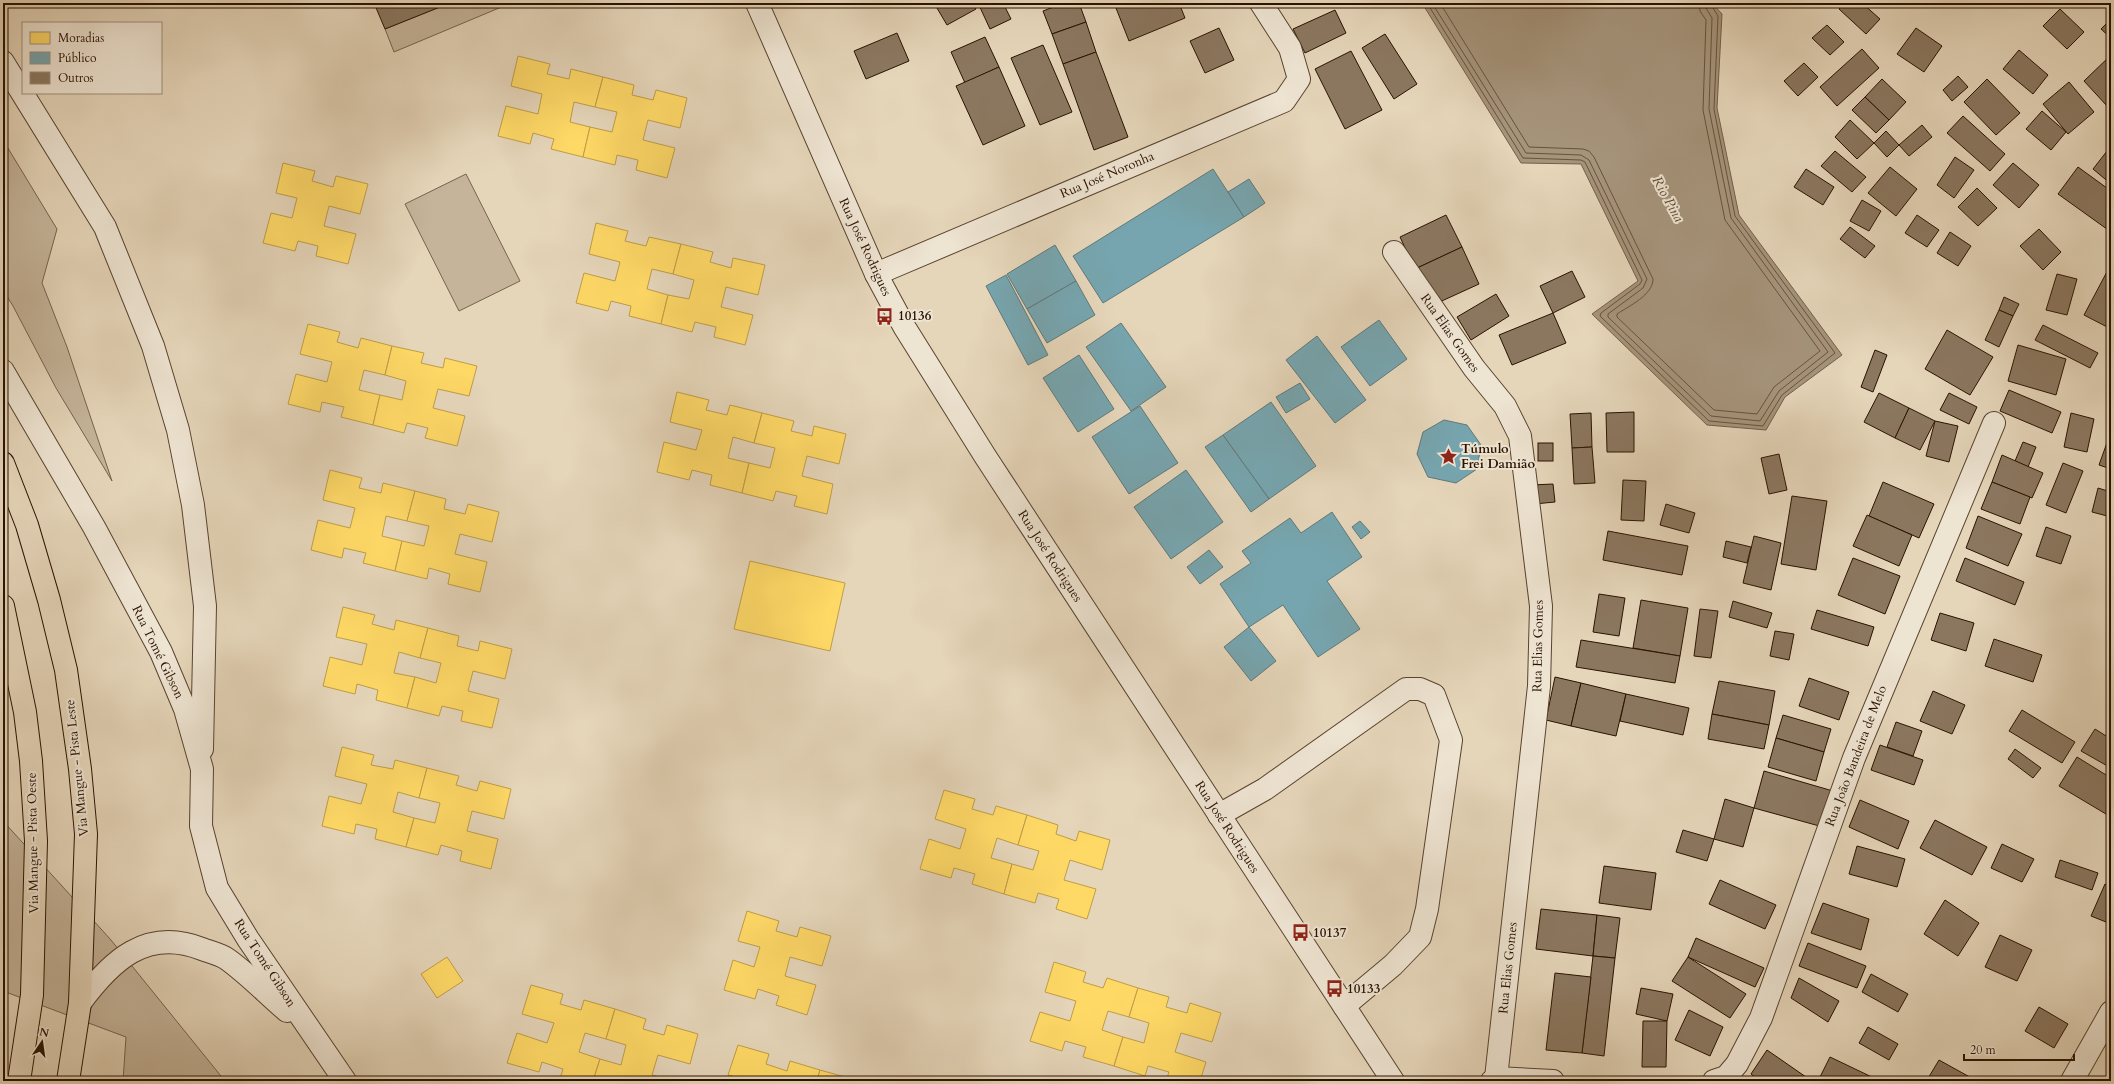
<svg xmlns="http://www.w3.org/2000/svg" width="2114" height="1084" font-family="Cardo,serif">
  <rect width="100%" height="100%" fill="#e5d5b9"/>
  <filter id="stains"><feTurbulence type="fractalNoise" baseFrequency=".005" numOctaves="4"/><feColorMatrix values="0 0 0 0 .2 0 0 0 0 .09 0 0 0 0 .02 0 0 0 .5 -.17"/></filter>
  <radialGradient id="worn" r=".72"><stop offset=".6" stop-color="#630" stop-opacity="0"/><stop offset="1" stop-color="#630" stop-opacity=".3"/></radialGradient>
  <g fill="#c5b49a" stroke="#77634d">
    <path d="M450 3H511L394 52 385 29Z"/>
    <path d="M3 140 57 229 42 283 67 347 112 481 56 388 13 306 3 290Z"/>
    <path d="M466 174 520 281 459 311 405 204Z"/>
    <path d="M3 821 111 940 225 1081H123L126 1037 3 991Z"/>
  </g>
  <path fill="#a5937a" stroke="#735f49" d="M1422 3H1712L1722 14 1717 108 1739 215 1842 355 1785 397 1766 430 1707 425 1592 314 1638 281 1581 164 1521 163Z"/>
  <g fill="#ffd966" stroke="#bf9d47">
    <path d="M518 56 550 64 547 74 569 79 571 69 603 77 595 107 574 102 570 122 590 127 583 157 551 149 554 139 533 133 530 144 498 136 506 106 538 114 542 94 511 86Z"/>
    <path d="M603 77 634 85 632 95 653 100 656 90 687 98 680 128 648 120 643 140 675 148 667 178 636 170 638 160 617 155 615 165 583 157 590 127 612 132 617 112 595 107Z"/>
    <path d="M283 163 315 171 312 181 333 187 336 176 368 184 360 214 329 206 324 226 356 234 348 264 316 256 318 246 298 241 295 251 263 243 271 213 292 218 297 198 276 193Z"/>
    <path d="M596 223 628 231 625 241 646 246 649 237 681 244 673 274 652 269 647 289 668 295 661 324 629 316 631 306 611 301 608 311 576 303 584 273 615 281 620 262 589 254Z"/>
    <path d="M681 244 713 252 710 262 731 268 733 258 765 265 758 295 726 287 721 307 753 315 745 345 714 337 716 327 695 322 692 332 661 324 668 295 689 299 694 280 673 274Z"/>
    <path d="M308 324 340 332 337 342 358 348 361 338 392 346 385 375 364 370 359 390 380 395 373 425 341 417 344 407 322 402 320 412 288 404 296 374 327 382 332 362 300 354Z"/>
    <path d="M392 346 424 353 421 363 443 368 445 358 477 366 469 396 438 389 433 408 465 416 457 446 425 438 428 428 407 423 404 433 373 425 380 395 402 400 406 381 385 375Z"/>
    <path d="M677 392 709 400 706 410 727 415 730 405 762 413 754 443 733 437 728 458 749 463 742 493 710 485 712 475 692 470 689 480 657 472 664 442 696 450 702 430 670 422Z"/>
    <path d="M762 413 794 421 791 431 812 436 814 426 846 434 839 464 807 456 802 476 833 484 827 514 794 506 797 496 776 491 773 501 742 493 749 463 770 468 775 448 754 443Z"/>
    <path d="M330 470 362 478 359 488 381 493 383 483 415 491 407 521 386 516 382 536 402 541 395 571 363 563 366 553 344 548 342 558 311 550 318 520 350 528 355 508 323 500Z"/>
    <path d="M415 491 446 499 444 509 465 514 468 504 499 512 492 542 460 534 455 554 487 562 480 592 448 584 450 574 429 568 427 579 395 571 402 541 424 546 429 526 407 521Z"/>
    <path d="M750 561 845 583 830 651 734 629Z"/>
    <path d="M343 607 375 615 372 624 394 630 396 620 428 628 420 658 399 652 394 673 415 677 407 708 376 700 378 690 357 684 355 694 323 686 330 657 362 665 367 644 336 637Z"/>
    <path d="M428 628 459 636 457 646 478 651 480 641 512 649 505 679 473 671 468 691 499 699 492 728 461 721 463 711 442 706 439 716 407 708 415 677 436 683 441 663 420 658Z"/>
    <path d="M342 747 374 755 371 765 393 769 395 760 427 768 419 798 398 792 393 812 414 818 406 847 375 839 377 829 356 824 354 834 322 826 329 796 361 804 367 784 335 776Z"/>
    <path d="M427 768 459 776 456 785 477 791 480 781 511 789 504 819 472 811 467 831 498 839 491 869 460 861 462 851 441 845 438 855 406 847 414 818 435 823 440 803 419 798Z"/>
    <path d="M944 790 975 799 972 809 993 815 996 806 1027 815 1018 845 997 838 991 858 1012 864 1004 894 972 884 975 874 954 868 951 878 920 869 929 839 960 849 966 829 935 819Z"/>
    <path d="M1027 815 1058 825 1056 834 1076 841 1079 831 1110 840 1102 870 1070 860 1064 880 1096 889 1087 919 1056 909 1059 899 1038 893 1035 903 1004 894 1012 864 1033 870 1039 851 1018 845Z"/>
    <path d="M747 911 779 921 776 931 797 937 800 927 831 936 822 966 790 957 785 976 816 985 807 1015 776 1005 779 996 758 989 755 999 724 990 733 960 754 967 760 947 738 941Z"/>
    <path d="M447 957 463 981 437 998 421 974Z"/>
    <path d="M1054 962 1086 972 1083 982 1103 988 1107 978 1138 988 1129 1017 1108 1011 1102 1030 1123 1037 1114 1066 1083 1057 1086 1047 1065 1041 1062 1051 1030 1041 1040 1012 1070 1021 1076 1001 1045 992Z"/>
    <path d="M531 985 563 994 560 1004 581 1010 584 1000 615 1009 606 1039 585 1033 579 1052 600 1059 593 1081H567L560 1079 563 1069 542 1062 539 1072 507 1063 517 1033 547 1043 554 1023 522 1014Z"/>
    <path d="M1138 988 1169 997 1166 1007 1187 1013 1190 1003 1221 1013 1212 1042 1181 1033 1175 1052 1206 1062 1200 1081H1166L1169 1072 1148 1066 1145 1076 1114 1066 1123 1037 1144 1043 1149 1023 1129 1017Z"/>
    <path d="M615 1009 646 1019 643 1029 664 1035 667 1025 698 1034 690 1064 658 1055 652 1075 674 1081H593L600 1059 621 1065 626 1045 606 1039Z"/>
    <path d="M738 1045 769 1054 766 1064 787 1071 790 1061 820 1070 817 1081H750L728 1075Z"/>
    <path d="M820 1070 852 1079V1081H817Z"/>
  </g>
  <g fill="#76a5af" stroke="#5f797a">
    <path d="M1213 169 1244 217 1103 303 1073 256Z"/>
    <path d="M1249 179 1265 203 1244 217 1228 192Z"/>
    <path d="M1055 245 1076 281 1027 309 1007 274Z"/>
    <path d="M1006 275 1048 355 1028 365 986 286Z"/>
    <path d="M1076 281 1095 315 1047 343 1027 309Z"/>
    <path d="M1379 320 1407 359 1370 386 1341 347Z"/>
    <path d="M1121 323 1166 387 1131 411 1086 347Z"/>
    <path d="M1317 336 1366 400 1335 423 1286 360Z"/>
    <path d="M1079 355 1114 409 1078 432 1043 378Z"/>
    <path d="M1300 383 1310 399 1286 413 1276 397Z"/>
    <path d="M1271 402 1316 466 1269 499 1223 435Z"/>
    <path d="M1140 406 1178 463 1129 494 1092 437Z"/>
    <path d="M1444 420 1467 425 1481 445 1477 469 1456 483 1428 477 1417 454 1423 432Z"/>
    <path d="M1223 435 1269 499 1251 512 1205 447Z"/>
    <path d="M1186 470 1223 522 1171 559 1134 507Z"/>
    <path d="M1332 512 1362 557 1327 581 1360 629 1318 657 1283 605 1249 627 1220 584 1251 563 1242 551 1290 518 1301 533Z"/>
    <path d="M1360 521 1370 532 1361 539 1352 527Z"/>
    <path d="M1209 550 1223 567 1200 584 1187 567Z"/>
    <path d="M1249 627 1276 661 1251 681 1224 647Z"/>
  </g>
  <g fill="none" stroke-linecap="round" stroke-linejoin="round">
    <g stroke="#67523d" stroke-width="1">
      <path d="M1427 3 1523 158 1581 160 1585 162 1642 280 1640 284 1601 313 1600 316 1709 421 1763 426 1782 395 1835 353 1735 216 1714 109 1718 16 1710 3"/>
      <path d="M1432 3 1526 153 1581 155 1589 160 1647 279 1643 288 1608 314V317L1711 416 1760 421 1779 391 1828 352 1731 218 1709 109 1712 18 1706 8 1705 3"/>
      <path d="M1440 3 1529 147 1583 149 1589 151 1594 157 1653 279C1653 295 1629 306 1617 314V317L1714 410 1757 414 1774 387 1820 351 1725 220 1703 110 1706 20 1700 11 1699 3"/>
    </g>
  </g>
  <g fill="#8b7760" stroke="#291200">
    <path d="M374 3H450L385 29Z"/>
    <path d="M934 3H972L976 9 947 25Z"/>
    <path d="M978 3H1003L1011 19 990 29Z"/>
    <path d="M1064 3H1079L1086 22 1052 34 1043 11Z"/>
    <path d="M1114 3H1179L1185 18 1129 41Z"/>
    <path d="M1844 3H1862L1880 19 1866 34 1839 9Z"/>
    <path d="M2060 9 2084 32 2067 49 2043 26Z"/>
    <path d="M1335 10 1346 33 1305 53 1293 29Z"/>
    <path d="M2111 19V38L2101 29Z"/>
    <path d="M1086 22 1096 52 1063 64 1052 34Z"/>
    <path d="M1827 25 1844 42 1830 55 1812 38Z"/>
    <path d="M1219 28 1234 60 1205 73 1190 41Z"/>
    <path d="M1916 28 1942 46 1924 72 1897 54Z"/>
    <path d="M897 33 909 61 866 79 854 51Z"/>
    <path d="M1385 34 1417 84 1394 99 1362 48Z"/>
    <path d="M985 37 999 67 965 83 951 52Z"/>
    <path d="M1043 45 1072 112 1040 125 1011 58Z"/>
    <path d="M1862 49 1879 68 1837 106 1820 87Z"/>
    <path d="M2019 50 2048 75 2033 94 2003 69Z"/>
    <path d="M1351 51 1382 110 1345 129 1315 69Z"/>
    <path d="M1096 52 1128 137 1094 150 1063 64Z"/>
    <path d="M2111 55V102L2107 106 2084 81Z"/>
    <path d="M1804 63 1818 77 1798 96 1784 81Z"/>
    <path d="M999 67 1025 126 983 145 956 86Z"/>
    <path d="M1958 76 1968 87 1952 101 1943 90Z"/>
    <path d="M1882 79 1906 102 1889 120 1865 97Z"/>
    <path d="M1987 79 2020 113 1996 135 1964 102Z"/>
    <path d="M2069 82 2094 112 2068 134 2043 104Z"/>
    <path d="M1865 97 1889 120 1876 133 1852 110Z"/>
    <path d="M2042 111 2066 132 2051 150 2026 129Z"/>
    <path d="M1963 116 2005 154 1990 171 1947 133Z"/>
    <path d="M1850 120 1874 143 1857 159 1835 137Z"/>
    <path d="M1922 125 1932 137 1909 156 1899 145Z"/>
    <path d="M1886 131 1899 145 1887 157 1874 143Z"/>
    <path d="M2111 146V184L2093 169Z"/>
    <path d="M1835 151 1866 177 1852 192 1821 166Z"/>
    <path d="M1955 157 1974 170 1954 198 1937 185Z"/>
    <path d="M2013 163 2039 185 2019 208 1993 185Z"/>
    <path d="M1890 167 1917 189 1896 216 1868 193Z"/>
    <path d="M2078 167 2111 191V232L2058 194Z"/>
    <path d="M1806 169 1834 187 1823 205 1794 187Z"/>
    <path d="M1977 188 1997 208 1978 226 1958 207Z"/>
    <path d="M1862 200 1881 211 1869 231 1850 221Z"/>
    <path d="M1446 215 1462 247 1415 269 1400 237Z"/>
    <path d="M1917 215 1939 230 1927 247 1905 233Z"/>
    <path d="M1850 227 1875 246 1865 258 1840 239Z"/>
    <path d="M2039 229 2061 252 2043 270 2020 246Z"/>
    <path d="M1950 232 1971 246 1958 266 1937 253Z"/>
    <path d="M1462 247 1479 284 1433 305 1415 269Z"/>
    <path d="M2110 266H2111V329L2084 315Z"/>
    <path d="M1572 271 1585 297 1553 313 1540 286Z"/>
    <path d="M2057 274 2077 279 2067 315 2046 310Z"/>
    <path d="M1496 294 1509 316 1471 340 1457 317Z"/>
    <path d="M2004 297 2019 304 2013 316 1999 310Z"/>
    <path d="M1999 310 2013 316 1999 347 1985 340Z"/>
    <path d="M1553 313 1566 343 1512 365 1499 335Z"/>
    <path d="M2043 325 2098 353 2090 368 2035 340Z"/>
    <path d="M1947 330 1993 357 1970 395 1925 369Z"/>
    <path d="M2018 345 2066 359 2056 395 2008 381Z"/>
    <path d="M1875 350 1887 355 1873 392 1861 387Z"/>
    <path d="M2009 390 2061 412 2052 433 2000 411Z"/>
    <path d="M1879 393 1909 408 1895 438 1864 422Z"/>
    <path d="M1949 393 1977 407 1969 424 1940 410Z"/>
    <path d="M1909 408 1935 421 1920 450 1895 438Z"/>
    <path d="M1634 412V452H1607L1606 413Z"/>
    <path d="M1591 413 1592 447 1572 448 1570 414Z"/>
    <path d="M2071 413 2094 419 2087 452 2064 447Z"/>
    <path d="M1935 421 1958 426 1949 462 1926 456Z"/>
    <path d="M2109 437 2111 438V469L2099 465Z"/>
    <path d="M2023 442 2036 447 2028 467 2015 461Z"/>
    <rect x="1538" y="443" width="15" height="18"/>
    <path d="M1592 447 1595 483 1574 484 1572 448Z"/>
    <path d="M1779 454 1787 490 1769 494 1761 458Z"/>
    <path d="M2002 455 2043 473 2032 498 1992 482Z"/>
    <path d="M2063 463 2083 471 2066 513 2046 505Z"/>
    <path d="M1623 480 1646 481 1644 521 1621 520Z"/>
    <path d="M1883 482 1934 504 1919 538 1869 516Z"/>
    <path d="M1992 482 2030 497 2020 524 1981 509Z"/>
    <path d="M1553 484 1555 502 1534 504 1532 485Z"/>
    <path d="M2098 488 2111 492V517L2092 512Z"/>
    <path d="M1792 496 1827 501 1816 570 1781 564Z"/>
    <path d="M1666 504 1695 513 1689 533 1660 525Z"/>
    <path d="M1867 515 1912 535 1899 566 1853 546Z"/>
    <path d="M1978 516 2022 534 2008 566 1966 548Z"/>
    <path d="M2046 527 2071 536 2061 564 2036 556Z"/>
    <path d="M1608 531 1688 546 1682 575 1603 560Z"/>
    <path d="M1754 536 1781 543 1771 590 1743 583Z"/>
    <path d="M1726 541 1751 547 1747 563 1723 557Z"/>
    <path d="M1853 558 1900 576 1885 614 1838 595Z"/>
    <path d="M1965 558 2024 582 2015 605 1956 581Z"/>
    <path d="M1599 594 1625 598 1619 636 1593 632Z"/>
    <path d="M1641 600 1688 608 1680 656 1633 648Z"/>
    <path d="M1733 601 1772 613 1767 628 1729 617Z"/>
    <path d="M1700 609 1718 611 1711 658 1694 656Z"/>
    <path d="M1817 610 1874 627 1868 646 1811 629Z"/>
    <path d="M1940 613 1974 623 1966 651 1931 640Z"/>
    <path d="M1775 631 1794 634 1789 660 1770 656Z"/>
    <path d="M1994 639 2042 655 2033 682 1985 666Z"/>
    <path d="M1581 640 1680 656 1675 683 1576 667Z"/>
    <path d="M1555 677 1581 683 1571 726 1546 720Z"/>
    <path d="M1809 678 1849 692 1839 720 1799 706Z"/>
    <path d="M1719 681 1775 691 1769 725 1712 714Z"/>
    <path d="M1581 683 1626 694 1616 736 1571 726Z"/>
    <path d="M1933 691 1965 705 1952 734 1920 721Z"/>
    <path d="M1626 694 1689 708 1683 735 1620 721Z"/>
    <path d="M2022 710 2075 742 2062 763 2009 731Z"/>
    <path d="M1712 714 1769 725 1764 749 1708 739Z"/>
    <path d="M1783 715 1831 729 1824 752 1776 738Z"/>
    <path d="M1896 722 1922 731 1913 756 1887 747Z"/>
    <path d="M2095 729 2111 739V768L2081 751Z"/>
    <path d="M1776 738 1824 752 1816 781 1768 767Z"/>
    <path d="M1880 745 1923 760 1914 785 1871 770Z"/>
    <path d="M2015 749 2041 768 2033 778 2008 759Z"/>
    <path d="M2077 757 2111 778V817L2059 786Z"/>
    <path d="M1764 771 1833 791 1823 827 1754 808Z"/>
    <path d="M1725 799 1754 808 1743 847 1714 839Z"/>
    <path d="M1860 800 1909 821 1898 849 1849 827Z"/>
    <path d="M1935 820 1987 847 1972 875 1920 848Z"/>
    <path d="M1683 830 1714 839 1707 861 1676 852Z"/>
    <path d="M2002 844 2034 859 2022 882 1991 868Z"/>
    <path d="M1857 846 1905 859 1897 887 1849 874Z"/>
    <path d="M2060 860 2098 873 2092 890 2055 877Z"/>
    <path d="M1604 866 1656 873 1651 910 1599 903Z"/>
    <path d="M1720 880 1776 905 1765 929 1709 904Z"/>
    <path d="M2105 884 2111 887V924L2091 916Z"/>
    <path d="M1945 900 1979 923 1958 956 1924 934Z"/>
    <path d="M1823 903 1869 919 1861 950 1811 933Z"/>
    <path d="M1541 909 1597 915 1593 956 1536 949Z"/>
    <path d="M1597 915 1620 918 1615 958 1593 956Z"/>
    <path d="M2000 935 2032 950 2017 981 1985 967Z"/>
    <path d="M1696 938 1764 968 1755 987 1688 957Z"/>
    <path d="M1808 943 1866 966 1857 988 1799 966Z"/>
    <path d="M1593 956 1615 958 1604 1056 1582 1053Z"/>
    <path d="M1688 957 1746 994 1730 1018 1672 981Z"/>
    <path d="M1555 973 1591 977 1582 1053 1546 1050Z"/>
    <path d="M1871 974 1908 994 1898 1012 1862 992Z"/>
    <path d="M1799 978 1839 1001 1828 1022 1791 998Z"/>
    <path d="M1641 988 1673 994 1667 1021 1636 1014Z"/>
    <path d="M2039 1007 2068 1024 2054 1048 2025 1031Z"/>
    <path d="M1689 1010 1723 1027 1710 1056 1675 1040Z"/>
    <path d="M1643 1021H1667L1666 1067H1642Z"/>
    <path d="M1868 1027 1898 1044 1889 1060 1859 1043Z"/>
    <path d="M1767 1050 1806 1077 1803 1081H1760L1751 1074Z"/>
    <path d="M1830 1057 1876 1079 1875 1081H1824L1819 1079Z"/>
    <path d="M1939 1060 1977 1081 1927 1080Z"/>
  </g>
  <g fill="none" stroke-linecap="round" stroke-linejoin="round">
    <defs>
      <g id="minor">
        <path d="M757 3 876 274 905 328 985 456 1393 1081"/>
        <path d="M3 62 105 227 153 346 178 430 193 505 205 606 202 749"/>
        <path d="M1394 252 1474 368 1505 406 1520 436 1541 606 1539 686 1496 1078"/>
        <path d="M876 274 1284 101 1299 79 1290 48 1261 3"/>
        <path d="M3 371 94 527 161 652 185 709 202 769 201 826 217 888 248 939 345 1081"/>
        <path d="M1219 815 1265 789 1406 689H1420L1434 695 1451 740 1427 909 1420 937 1393 965 1344 1006"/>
        <path d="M80 1003C111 961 146 927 202 949 210 952 220 954 227 959 248 974 267 994 287 1011"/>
        <path d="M1492 1081 1496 1078 1553 1081"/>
        <path d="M1714 1081 1726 1077 1737 1064 1761 1018 1854 758 1994 423"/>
        <path d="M2072 1081 2111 1012"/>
      </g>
      <g id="major">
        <path d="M3 463 27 525 49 600 66 670 80 769 86 834 80 1003 68 1081"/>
        <path d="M3 606 25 712 31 761 36 841 32 995 19 1081"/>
      </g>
    </defs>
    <use href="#minor" stroke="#58432e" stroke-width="24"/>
    <use href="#major" stroke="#291200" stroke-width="24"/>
    <use href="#minor" stroke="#eee4d2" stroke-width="22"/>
    <use href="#major" stroke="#e5d5b9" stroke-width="22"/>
  </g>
  <defs>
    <symbol id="bus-bare" viewBox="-9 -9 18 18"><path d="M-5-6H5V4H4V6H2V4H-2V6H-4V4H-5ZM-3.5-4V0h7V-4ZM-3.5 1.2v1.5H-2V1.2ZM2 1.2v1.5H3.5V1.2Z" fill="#8f2418" stroke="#eee4d2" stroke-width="2.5" paint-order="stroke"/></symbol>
    <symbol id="sight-bare" viewBox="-9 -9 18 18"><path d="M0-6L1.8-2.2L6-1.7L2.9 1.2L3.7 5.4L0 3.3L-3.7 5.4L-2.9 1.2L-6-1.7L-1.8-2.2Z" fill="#8f2418" stroke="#eee4d2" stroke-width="2.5" paint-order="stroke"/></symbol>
  </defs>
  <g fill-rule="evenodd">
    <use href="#bus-bare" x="872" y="304" width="25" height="25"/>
    <use href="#sight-bare" x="1436" y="444" width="25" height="25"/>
    <use href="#bus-bare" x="1288" y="920" width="25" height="25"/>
    <use href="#bus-bare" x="1322" y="976" width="25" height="25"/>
  </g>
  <g text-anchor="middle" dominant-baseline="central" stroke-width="4" stroke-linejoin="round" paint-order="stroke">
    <g font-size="13" fill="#291200" stroke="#eee4d2">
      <text transform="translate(1107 175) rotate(-23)">Rua José Noronha</text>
      <text transform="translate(865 247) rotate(65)">Rua José Rodrigues</text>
      <text transform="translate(1450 333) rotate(55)">Rua Elias Gomes</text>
      <text transform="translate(1050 556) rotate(57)">Rua José Rodrigues</text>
      <text transform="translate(1538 646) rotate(-89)">Rua Elias Gomes</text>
      <text transform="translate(158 652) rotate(64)">Rua Tomé Gibson</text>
      <text transform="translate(1856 756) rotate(-69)">Rua João Bandeira de Melo</text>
      <text transform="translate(77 768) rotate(-96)">Via Mangue - Pista Leste</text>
      <text transform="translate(1227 827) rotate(57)">Rua José Rodrigues</text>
      <text transform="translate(33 843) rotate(-91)">Via Mangue - Pista Oeste</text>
      <text transform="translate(265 963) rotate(57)">Rua Tomé Gibson</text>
      <text transform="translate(1508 968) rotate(-84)">Rua Elias Gomes</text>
    </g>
    <g font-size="13" font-weight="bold" fill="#291200" stroke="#eee4d2" text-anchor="start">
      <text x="898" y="316">10136</text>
      <text x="1461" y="449">Túmulo<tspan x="1461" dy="15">Frei Damião</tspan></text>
      <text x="1313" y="933">10137</text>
      <text x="1347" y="989">10133</text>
    </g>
    <g font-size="14" font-style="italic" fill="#5b4631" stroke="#eee4d2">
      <text transform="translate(1668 199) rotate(61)">Rio Pina</text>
    </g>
  </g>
  <rect width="2114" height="1084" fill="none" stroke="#e5d5b9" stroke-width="16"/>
  <rect x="4" y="4" width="2106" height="1076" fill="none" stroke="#291200" stroke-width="2"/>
  <rect x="8" y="8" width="2098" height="1068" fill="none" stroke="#291200"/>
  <rect x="22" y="22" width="140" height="72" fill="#eee4d2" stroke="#9f907e"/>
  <rect x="30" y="32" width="20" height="12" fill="#ffd966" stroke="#9f907e"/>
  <text x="58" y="42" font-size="12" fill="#291200">Moradias</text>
  <rect x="30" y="52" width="20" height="12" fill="#76a5af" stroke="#9f907e"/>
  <text x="58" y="62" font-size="12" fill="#291200">Público</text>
  <rect x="30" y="72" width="20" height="12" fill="#8b7760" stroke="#9f907e"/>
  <text x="58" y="82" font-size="12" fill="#291200">Outros</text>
  <g transform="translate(42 1042) rotate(13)" stroke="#eee4d2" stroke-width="3" paint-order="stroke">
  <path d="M0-3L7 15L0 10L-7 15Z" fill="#291200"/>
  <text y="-6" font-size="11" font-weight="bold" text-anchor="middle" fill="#291200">N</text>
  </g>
  <path d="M1964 1054v6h110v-6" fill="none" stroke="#291200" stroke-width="2"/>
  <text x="1970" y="1054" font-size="12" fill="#291200" stroke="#eee4d2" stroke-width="3" paint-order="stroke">20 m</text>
  <rect width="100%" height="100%" filter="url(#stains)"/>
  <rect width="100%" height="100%" fill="url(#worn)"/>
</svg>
